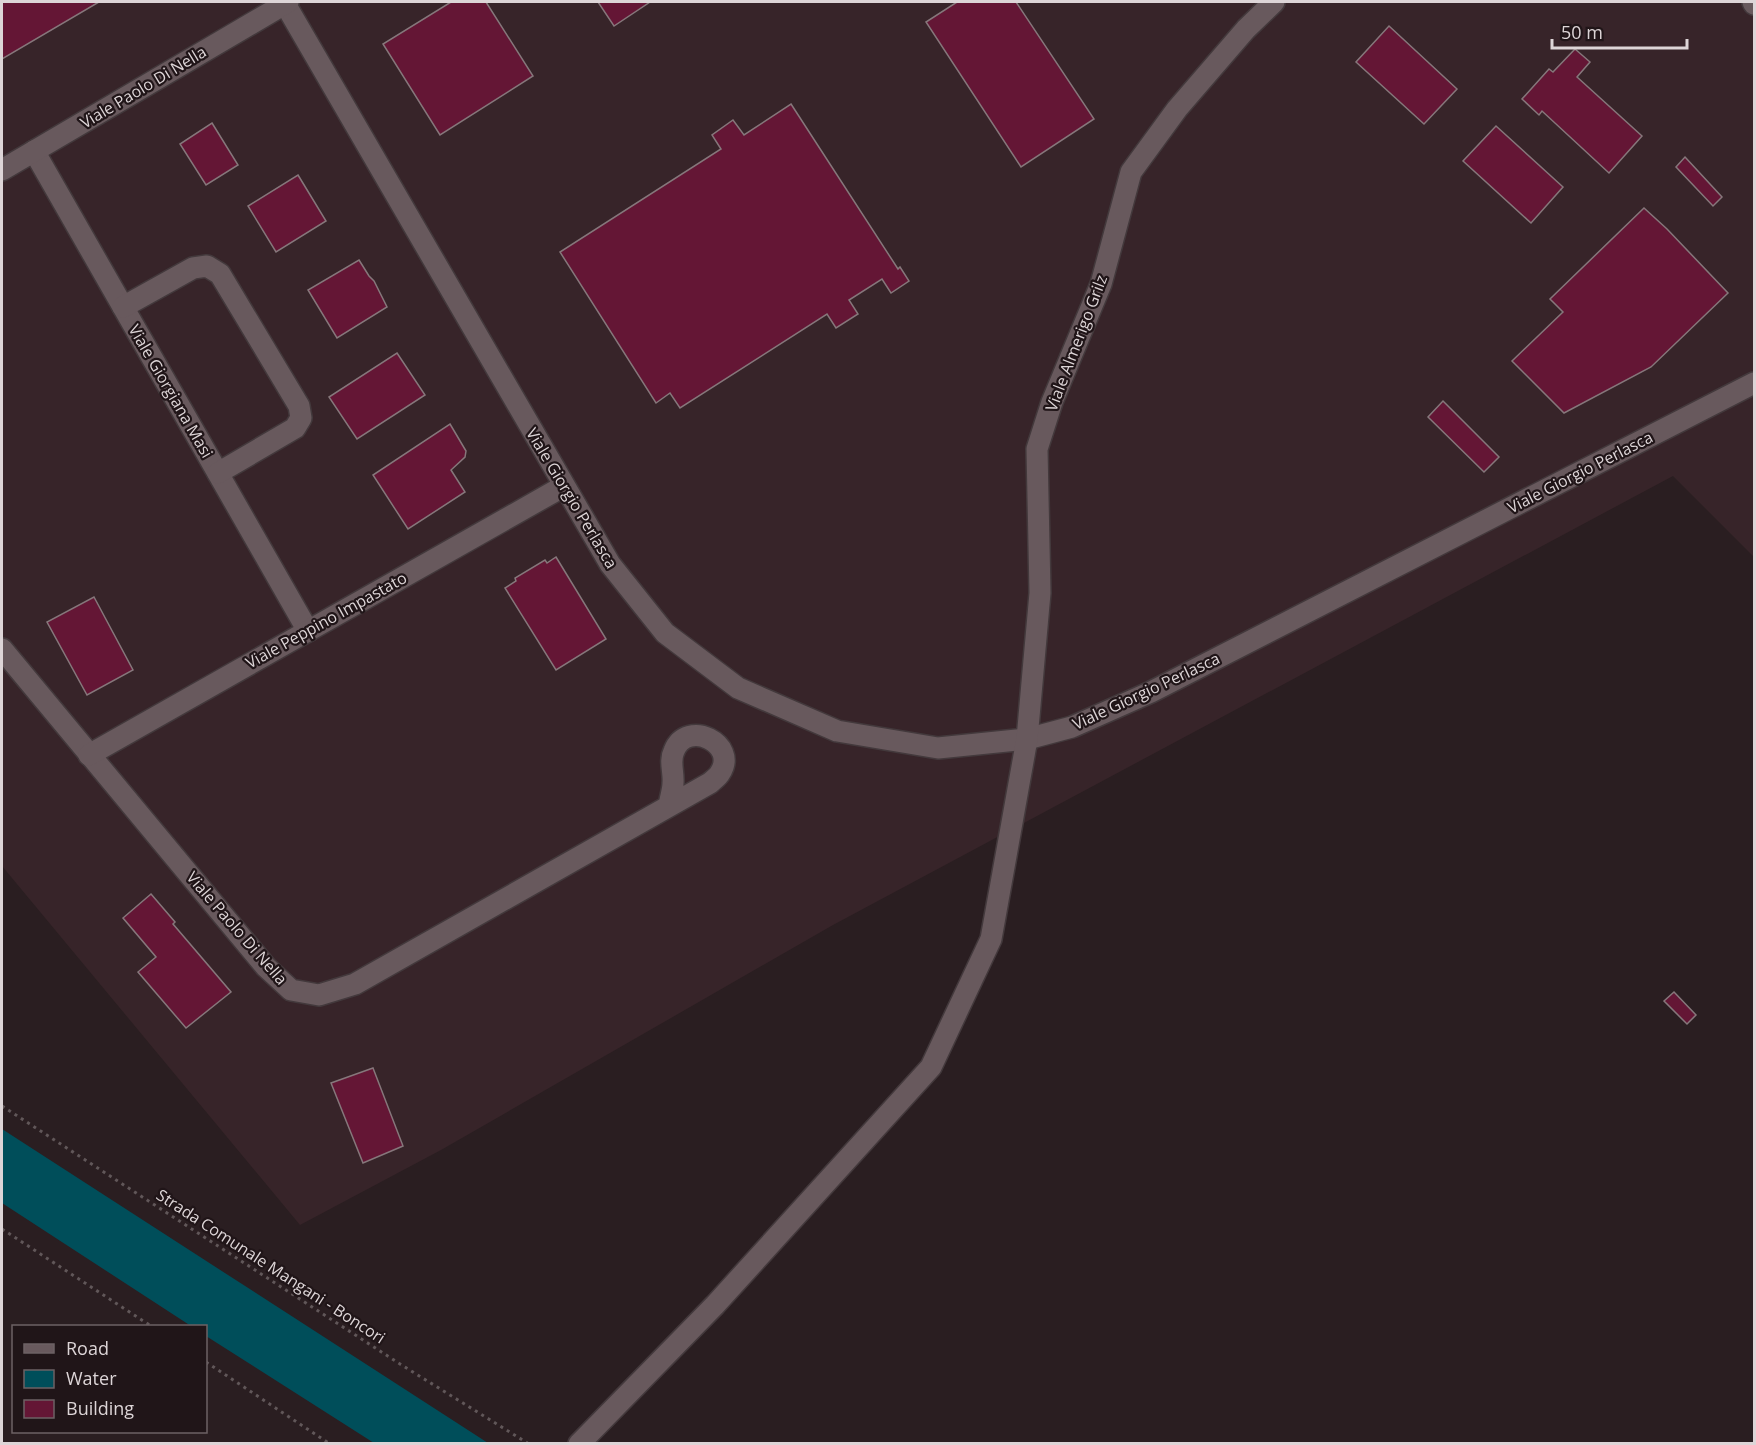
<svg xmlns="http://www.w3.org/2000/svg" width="1756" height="1445" font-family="'Open Sans',sans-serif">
  <rect width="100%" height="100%" fill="#2a1e21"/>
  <path fill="#372429" d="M2 2H1754V557L1673 476 833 925 441 1150 300 1225 2 866Z"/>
  <path fill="#004e5a" d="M2 1129 488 1443H374L206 1336V1326H191L2 1203Z"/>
  <g fill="#641635" stroke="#86777b" stroke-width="1.5">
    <path d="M2 2H99L2 59Z"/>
    <path d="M451 2H486L533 76 440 135 383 44Z"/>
    <path d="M598 2H650L614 26Z"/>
    <path d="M957 2H1016L1094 119 1021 167 926 22Z"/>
    <path d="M1389 26 1457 89 1424 124 1356 62Z"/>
    <path d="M1575 49 1590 62 1577 77 1642 136 1609 173 1542 111 1539 115 1522 99 1549 69 1553 72Z"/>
    <path d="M791 104 898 269 900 267 909 281 891 293 882 279 849 300 858 314 836 328 827 314 680 408 670 393 656 403 560 252 721 149 712 135 733 120 744 135Z"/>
    <path d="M212 123 238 165 206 185 180 144Z"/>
    <path d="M1496 126 1563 187 1531 223 1463 161Z"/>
    <path d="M1685 157 1722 197 1713 206 1676 167Z"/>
    <path d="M298 175 326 221 276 252 248 206Z"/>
    <path d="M1644 208 1667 229 1728 293 1651 367 1564 413 1512 361 1563 312 1550 299Z"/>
    <path d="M359 260 369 276 374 281 387 307 337 338 308 290Z"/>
    <path d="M397 353 425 395 357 439 329 397Z"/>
    <path d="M1443 401 1499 457 1484 472 1428 417Z"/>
    <path d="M450 424 466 451 465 457 451 470 465 492 408 529 373 475Z"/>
    <path d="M556 557 606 639 556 670 505 588 516 581 515 578 545 560 547 563Z"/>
    <path d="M94 597 133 670 87 695 47 622Z"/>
    <path d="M151 894 175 922 173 924 231 992 186 1028 138 972 156 957 123 918Z"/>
    <path d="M1674 992 1696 1015 1687 1024 1664 1001Z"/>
    <path d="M373 1068 403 1146 363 1163 331 1083Z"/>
  </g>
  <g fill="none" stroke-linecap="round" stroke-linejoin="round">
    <defs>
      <g id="minor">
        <path d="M284 2 610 564 665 633 738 688 837 731 938 748 1027 739 1072 727 1151 692 1754 383"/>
        <path d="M1753 2 1754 4"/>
        <path d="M34 151 308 631"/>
        <path d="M2 170 288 2"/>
        <path d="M123 307 193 268 207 266 220 274 299 406 301 418 295 428 218 473"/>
        <path d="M2 649 266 967 291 990 319 995 355 984 710 783C713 780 718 777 720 773 739 744 687 718 674 751 669 761 674 772 673 783 673 790 670 798 669 806"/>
        <path d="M89 755 564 486"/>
        <path d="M579 1444 715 1305 931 1067 991 939 1013 817 1027 739 1040 593 1037 449 1052 402 1101 284 1131 172 1177 109 1246 29 1274 2"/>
      </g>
    </defs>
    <use href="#minor" stroke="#43393c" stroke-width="24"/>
    <g stroke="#615759" stroke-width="3" stroke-dasharray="3 4.5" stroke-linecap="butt">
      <path d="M2 1106 400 1364 529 1444"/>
      <path d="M2 1229 151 1326"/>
      <path d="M206 1362 330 1444"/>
    </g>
    <use href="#minor" stroke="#68595d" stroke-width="21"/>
  </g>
  <g text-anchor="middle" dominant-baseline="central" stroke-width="4.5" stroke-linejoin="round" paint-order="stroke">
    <g font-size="16" fill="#ddd5d7" stroke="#201518">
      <text transform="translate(143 87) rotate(-31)">Viale Paolo Di Nella</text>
      <text transform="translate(1076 343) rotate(-69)">Viale Almerigo Grilz</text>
      <text transform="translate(171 391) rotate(60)">Viale Giorgiana Masi</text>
      <text transform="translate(1580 472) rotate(-27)">Viale Giorgio Perlasca</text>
      <text transform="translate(572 498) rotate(59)">Viale Giorgio Perlasca</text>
      <text transform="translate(326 620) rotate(-29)">Viale Peppino Impastato</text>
      <text transform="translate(1146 691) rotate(-25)">Viale Giorgio Perlasca</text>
      <text transform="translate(237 928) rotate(49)">Viale Paolo Di Nella</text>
      <text transform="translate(271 1266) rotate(33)">Strada Comunale Mangani - Boncori</text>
    </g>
  </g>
  <rect width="1756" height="1445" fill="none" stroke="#ddd5d7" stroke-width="6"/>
  <rect x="12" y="1325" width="195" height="108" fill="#201518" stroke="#6c6264" stroke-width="1.5"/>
  <rect x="24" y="1344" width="30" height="9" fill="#68595d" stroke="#6c6264" stroke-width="1.5"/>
  <text x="66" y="1355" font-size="18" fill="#ddd5d7">Road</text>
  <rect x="24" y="1370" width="30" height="18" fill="#004e5a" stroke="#6c6264" stroke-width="1.5"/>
  <text x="66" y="1385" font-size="18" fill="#ddd5d7">Water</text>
  <rect x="24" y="1400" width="30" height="18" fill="#641635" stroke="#6c6264" stroke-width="1.5"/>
  <text x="66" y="1415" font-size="18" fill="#ddd5d7">Building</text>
  <path d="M1552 39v9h135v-9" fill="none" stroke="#ddd5d7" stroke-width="3"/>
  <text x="1561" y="39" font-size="18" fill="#ddd5d7" stroke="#201518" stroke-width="4.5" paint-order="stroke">50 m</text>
</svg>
